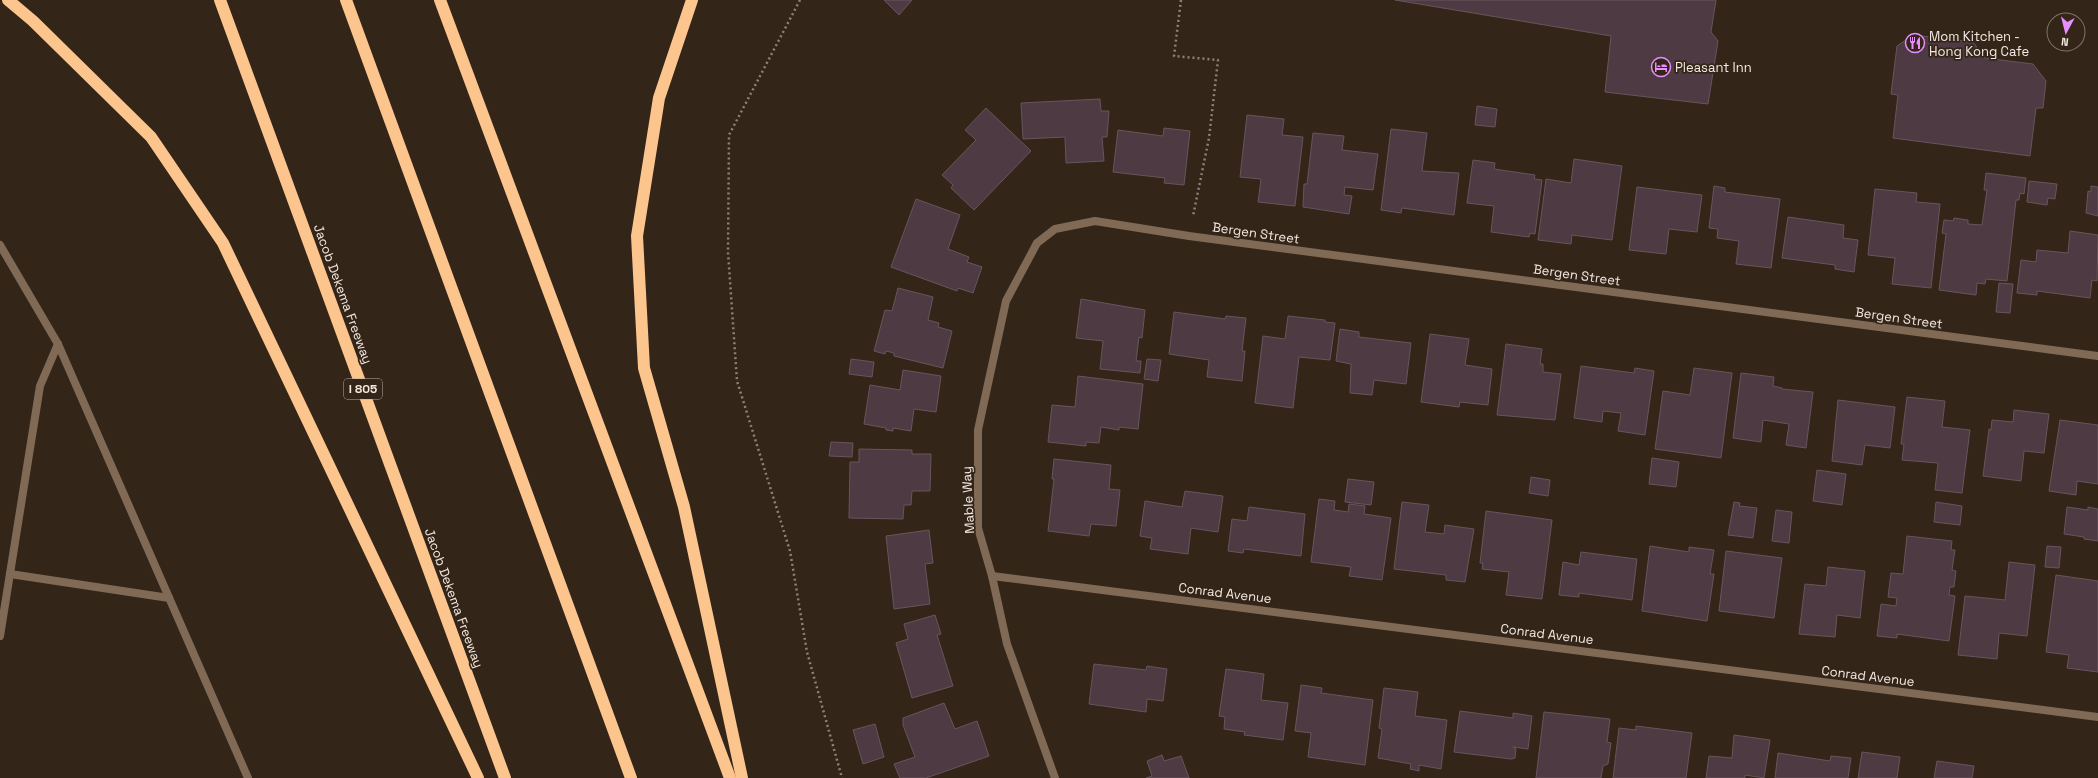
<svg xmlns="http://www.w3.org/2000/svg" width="2098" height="778" font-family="'Space Grotesk',sans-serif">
  <rect width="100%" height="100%" fill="#342519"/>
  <g fill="#4e3a43" stroke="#69545d">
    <path d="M884 0H912L899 15Z"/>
    <path d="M1395 0H1716L1711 32 1718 41 1708 104 1605 92 1611 36Z"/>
    <path d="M1913 35 1973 42 1985 58 2033 64 2046 81 2043 108H2036L2030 156 1893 138 1898 95 1891 94 1897 46Z"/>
    <path d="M1100 99 1101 111H1109L1107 137H1102L1104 161 1066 163 1065 137 1023 139 1021 103Z"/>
    <path d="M1477 106 1497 109 1495 127 1475 125Z"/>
    <path d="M986 108 1031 151 974 210 951 188 953 185 942 175 976 140 965 130Z"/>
    <path d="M1247 115 1284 119 1282 135 1303 137 1295 206 1258 202 1261 179 1240 177Z"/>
    <path d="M1164 128 1190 131 1184 185 1164 183 1165 178 1113 172 1118 130 1163 136Z"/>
    <path d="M1391 129 1427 133 1422 171 1459 173 1454 215 1402 208 1401 213 1381 210Z"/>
    <path d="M1313 133 1344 136 1342 150 1378 154 1373 190 1345 187 1344 195 1352 196 1349 214 1303 207 1304 184H1307Z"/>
    <path d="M1574 159 1622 166 1612 240 1572 235 1571 244 1538 240 1546 179 1571 183Z"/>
    <path d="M1473 160 1495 163 1494 169 1535 175 1534 179 1542 180 1535 234 1530 233 1529 237 1491 232 1494 206 1467 203Z"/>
    <path d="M1986 173 2026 178 2024 194 2020 193 2019 200H2016L2007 281 1986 279 1985 284 1977 283 1976 295 1939 290 1946 234 1942 233 1944 220 1953 221 1954 218 1968 220V224L1982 225 1987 190H1984Z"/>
    <path d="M2029 181 2057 184 2055 199 2048 198 2047 205 2027 202Z"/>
    <path d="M1714 186 1725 188V192L1780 199 1771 268 1736 264 1739 241 1717 238 1718 229 1709 228Z"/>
    <path d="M2091 186 2098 187V216L2086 213 2088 191 2091 192Z"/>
    <path d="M1637 187 1702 195 1697 232 1669 229 1666 254 1629 250Z"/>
    <path d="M1875 189 1917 193 1916 202 1940 204 1931 288 1892 284 1895 258 1868 255Z"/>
    <path d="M916 199 960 215 948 249 969 257 967 262 982 267 973 293 958 288 957 291 891 267Z"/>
    <path d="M1788 217 1844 225 1843 238 1858 240 1854 272 1835 269V265L1782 258Z"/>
    <path d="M2070 231 2098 235 2097 281 2092 280 2090 298 2037 291V295L2017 293 2021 260 2036 262 2037 250 2068 253Z"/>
    <path d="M1999 283 2013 284 2010 313 1996 312Z"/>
    <path d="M898 288 933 297 928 320 939 323 938 327 952 331 943 368 894 356V353L886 351 885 354 874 351 885 310 892 311Z"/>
    <path d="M1081 299 1145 310 1142 338 1139 337 1136 361H1141L1140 373 1100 369 1103 341 1076 338Z"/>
    <path d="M1174 312 1225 319 1226 316 1246 318 1242 351H1245L1242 381 1207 377 1209 360 1169 354Z"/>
    <path d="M1288 316 1325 320V322L1335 323 1330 360 1299 357 1293 408 1255 403 1263 336 1285 339Z"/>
    <path d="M1340 329 1359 332V337L1411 343 1406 384 1374 380 1372 395 1350 393 1351 364 1336 361Z"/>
    <path d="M1430 334 1469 339 1465 365 1492 369 1488 405 1460 402 1459 407 1421 402Z"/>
    <path d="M1506 344 1542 349 1540 364H1543V372L1561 374 1555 420 1497 415Z"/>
    <path d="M851 359 874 362 872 377 849 374Z"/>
    <path d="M1147 359 1161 360 1158 381 1144 379Z"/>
    <path d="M1581 366 1634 373 1635 368 1654 371 1645 435 1618 431 1621 413 1603 411 1602 422 1574 418Z"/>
    <path d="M1694 368 1732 373 1721 458 1655 449 1663 391 1690 395Z"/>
    <path d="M903 370 941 376 936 412 914 409 911 431 893 428V431L886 430V428L864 424 870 385 900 390Z"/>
    <path d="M1741 373 1774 377 1773 386 1782 388V389L1813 392 1806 448 1786 445 1789 424 1763 420 1761 442 1733 438Z"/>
    <path d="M1078 376 1143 384 1138 429 1119 427V430L1101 427 1099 443 1086 442V446L1048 442 1052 405 1075 407Z"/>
    <path d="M1907 397 1945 401 1942 427 1970 430 1962 493 1935 490 1938 463 1902 460 1904 444H1901Z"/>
    <path d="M1838 400 1895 407 1890 448 1865 445 1862 465 1832 461Z"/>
    <path d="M2014 410 2049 414 2044 453 2024 451 2021 481 1983 476 1989 429 1991 430 1992 420 2013 422Z"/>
    <path d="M2060 420 2098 425V484L2077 481 2076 495 2049 491Z"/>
    <path d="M831 442 853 443 852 457 829 456Z"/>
    <path d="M859 449 912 450V454H931L930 491H912L911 505H904L903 519 849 518 850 462H859Z"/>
    <path d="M1652 458 1679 462 1676 487 1649 484Z"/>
    <path d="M1054 459 1111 465 1109 489 1120 490 1116 526 1091 524 1089 536 1048 531 1054 479H1052Z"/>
    <path d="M1817 470 1846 474 1842 505 1813 501Z"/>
    <path d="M1531 477 1550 480 1548 496 1529 493Z"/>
    <path d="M1348 479 1374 482 1371 505 1345 502Z"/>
    <path d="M1185 491 1223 496 1218 532 1191 528 1188 554 1150 549 1152 538 1140 536 1145 501 1182 507Z"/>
    <path d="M1319 499 1335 501 1334 510 1348 512 1349 504 1365 506 1364 514 1391 518 1382 580 1349 576 1351 567 1311 562Z"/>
    <path d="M1402 502 1429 505 1425 532 1444 534 1445 525 1474 529 1465 582 1446 580V575L1394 569Z"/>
    <path d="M1734 502 1740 503 1739 506 1757 508 1753 538 1728 535Z"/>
    <path d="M1936 502 1962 506 1960 525 1934 522Z"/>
    <path d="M1249 507 1305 514 1301 556 1244 549 1243 553 1228 551 1232 519 1247 521Z"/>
    <path d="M2067 507 2088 510V507L2098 509V541L2084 539V537L2064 534Z"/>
    <path d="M1776 510 1792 512 1789 543 1772 541Z"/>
    <path d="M1486 511 1552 520 1542 599 1506 595 1509 572 1482 569 1483 563H1480Z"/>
    <path d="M929 530 933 563 925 564 930 604 894 609 886 536Z"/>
    <path d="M1907 536 1952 541 1951 550H1955L1952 570 1956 571 1954 587H1950L1949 595 1955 596 1949 641 1897 634V638L1877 636 1881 604 1896 606 1897 598 1888 597 1891 573 1903 574Z"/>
    <path d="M1650 546 1689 552V547L1714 550 1710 574H1714L1707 621 1642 611Z"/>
    <path d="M2047 546 2061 547 2059 568 2045 567Z"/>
    <path d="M1726 551 1782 558 1774 618 1719 611Z"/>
    <path d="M1581 552 1637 559 1632 600 1579 593V597L1559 595 1563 562 1579 565Z"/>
    <path d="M2009 562 2035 565 2027 636 1999 633 1997 659 1958 655 1965 596 2005 600Z"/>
    <path d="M1828 567 1865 571 1860 618 1837 615 1835 637 1799 634 1805 584 1826 586Z"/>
    <path d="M2056 575 2098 581V672L2067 668 2069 655 2046 652Z"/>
    <path d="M935 615 941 634 937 635 953 686 912 698 896 643 908 639 904 624Z"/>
    <path d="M1094 664 1146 670 1147 666 1167 669 1163 701 1147 699 1146 712 1089 704Z"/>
    <path d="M1226 669 1264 674 1261 700 1288 703 1283 740 1244 735 1245 732 1224 729 1225 717 1219 716Z"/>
    <path d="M1301 685 1322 688 1321 693 1373 700 1365 765 1308 757 1311 733 1295 731Z"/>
    <path d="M1384 688 1418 692 1415 716 1447 720 1441 769 1419 765V771L1410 769 1411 764 1378 758 1382 729 1379 728Z"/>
    <path d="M944 703 955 729 977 721 989 756 926 778H900L894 764 915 757 903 725V718Z"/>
    <path d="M1460 711 1513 718V713L1532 716 1528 749 1513 747 1516 749 1515 758 1511 759 1454 752Z"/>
    <path d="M1544 712 1610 719 1607 742 1611 743 1608 764 1603 766 1601 778H1536Z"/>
    <path d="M875 724 884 757 863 764 853 730Z"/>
    <path d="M1636 726 1692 733 1686 778H1613L1619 728 1636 730Z"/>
    <path d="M1734 735 1770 740 1764 778 1745 775V778H1706L1709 756 1732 758Z"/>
    <path d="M1862 752 1900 757 1897 778H1858Z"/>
    <path d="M1778 753 1830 761 1831 756 1851 758 1848 778H1775Z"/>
    <path d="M1162 755 1164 761 1181 756 1189 778H1146L1152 776 1147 761Z"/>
    <path d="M1937 761 1974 766 1972 778H1934Z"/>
  </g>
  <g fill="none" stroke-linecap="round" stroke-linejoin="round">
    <g stroke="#8e8177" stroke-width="2.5" stroke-dasharray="2 3" stroke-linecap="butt">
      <path d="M800 0 729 135 728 252 737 381 790 551 807 652 842 778"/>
      <path d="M1181 0 1174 56 1218 60 1209 138 1193 216"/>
    </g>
    <g stroke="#816a55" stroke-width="8">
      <path d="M0 245 58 344 248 778"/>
      <path d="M10 574 169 598"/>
      <path d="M0 636 40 386 58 344"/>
    </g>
    <g stroke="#816a55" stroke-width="8">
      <path d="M992 576 2098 717"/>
      <path d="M1055 778 1007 644 992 576 978 528V430L1006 301 1037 243 1055 229 1095 221 1189 236 2098 356"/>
    </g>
    <g stroke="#fdc58e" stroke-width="12">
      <path d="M8 0 33 21 151 137 223 243 478 778"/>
      <path d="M220 0 505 778"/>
      <path d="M346 0 631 778"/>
      <path d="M440 0 730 778"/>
      <path d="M692 0 659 98 637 236 644 368 684 507 742 778"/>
    </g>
  </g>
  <defs>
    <symbol id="restaurant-ring" viewBox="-11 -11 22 22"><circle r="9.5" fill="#342519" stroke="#e88eff" stroke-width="1.5"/><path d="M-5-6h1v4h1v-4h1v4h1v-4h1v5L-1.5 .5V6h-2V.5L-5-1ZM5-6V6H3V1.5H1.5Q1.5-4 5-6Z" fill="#e88eff"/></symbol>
    <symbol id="hotel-ring" viewBox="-11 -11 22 22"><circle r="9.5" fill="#342519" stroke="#e88eff" stroke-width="1.5"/><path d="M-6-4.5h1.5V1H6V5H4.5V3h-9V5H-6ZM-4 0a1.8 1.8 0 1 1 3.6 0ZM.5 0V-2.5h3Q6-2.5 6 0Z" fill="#e88eff"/></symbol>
  </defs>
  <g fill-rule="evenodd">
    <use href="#restaurant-ring" x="1904" y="32" width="22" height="22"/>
    <use href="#hotel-ring" x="1650" y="56" width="22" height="22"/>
  </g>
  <g text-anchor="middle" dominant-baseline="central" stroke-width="3.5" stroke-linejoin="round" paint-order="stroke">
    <rect fill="#342519" stroke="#baaea5" stroke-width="1" x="344" y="379" width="38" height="20" rx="3"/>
    <g font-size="12" font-weight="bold" fill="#f4e9e1">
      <text x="363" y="389">I 805</text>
    </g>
    <g font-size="13" fill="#f4e9e1" stroke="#342519" text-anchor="start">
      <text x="1929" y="36">Mom Kitchen -<tspan x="1929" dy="15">Hong Kong Cafe</tspan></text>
      <text x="1675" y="67">Pleasant Inn</text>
    </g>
    <g font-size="13" fill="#f4e9e1" stroke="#342519">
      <text transform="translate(1256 233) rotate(8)">Bergen Street</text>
      <text transform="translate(1577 275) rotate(8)">Bergen Street</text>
      <text transform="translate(343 294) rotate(70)">Jacob Dekema Freeway</text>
      <text transform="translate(1899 318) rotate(8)">Bergen Street</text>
      <text transform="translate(968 500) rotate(-93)">Mable Way</text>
      <text transform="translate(1225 593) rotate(7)">Conrad Avenue</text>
      <text transform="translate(454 598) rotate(70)">Jacob Dekema Freeway</text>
      <text transform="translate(1547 634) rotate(7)">Conrad Avenue</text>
      <text transform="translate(1868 676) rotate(7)">Conrad Avenue</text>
    </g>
  </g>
  <g transform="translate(2066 32) rotate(187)"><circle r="19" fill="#342519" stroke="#817369"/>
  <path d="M0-3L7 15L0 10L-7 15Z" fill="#e88eff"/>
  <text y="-6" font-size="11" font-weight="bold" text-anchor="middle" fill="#f4e9e1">N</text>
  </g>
</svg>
